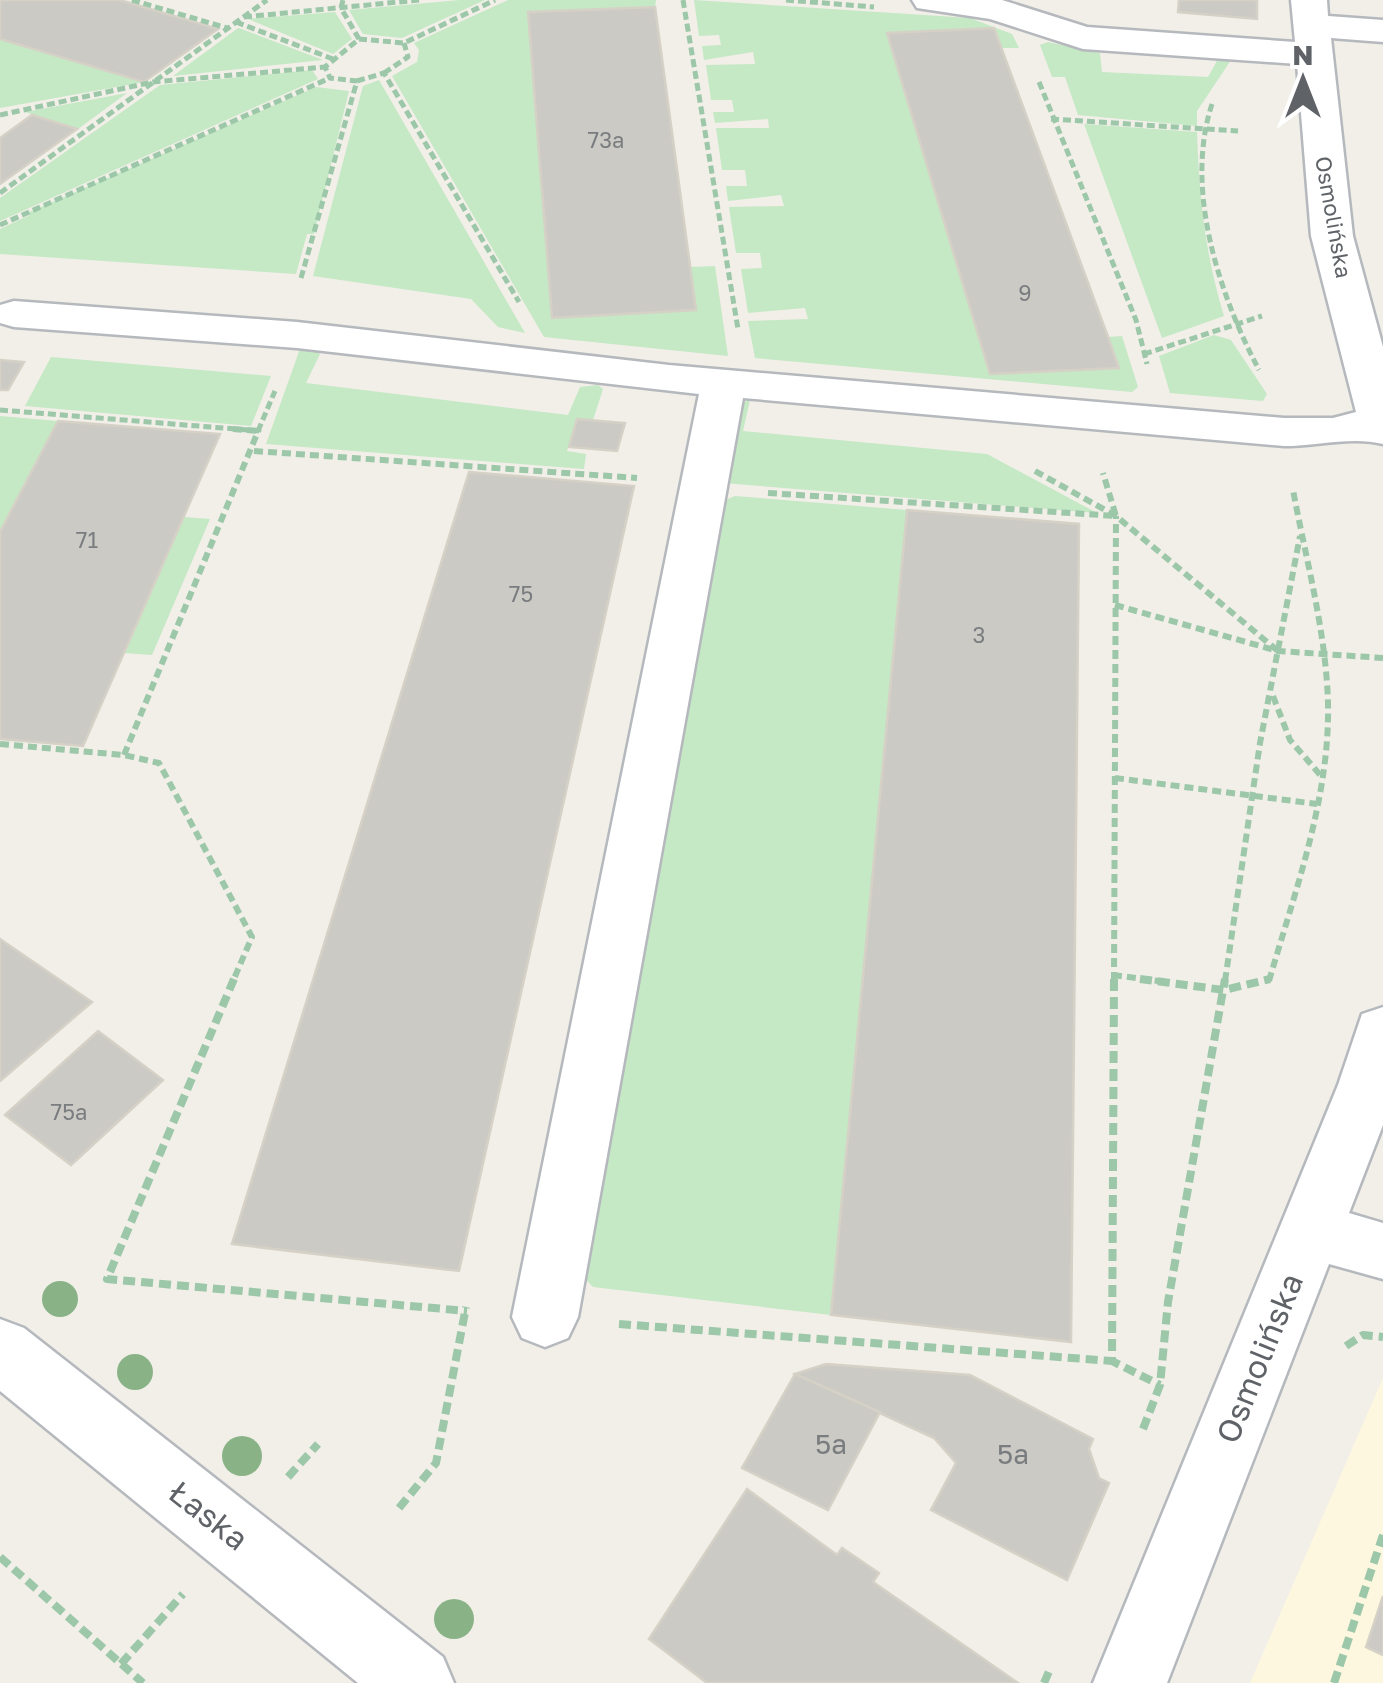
<svg xmlns="http://www.w3.org/2000/svg" width="1383" height="1683" font-family="'Golos Text',sans-serif">
  <rect width="100%" height="100%" fill="#f1efe8"/>
  <path fill="#fef7e0" d="M1383 1378V1683H1250Z"/>
  <g fill="#c5e8c5">
    <path d="M460 0H485L402 38 363 34 349 10Z"/>
    <path d="M508 0H656L655 7 529 12 552 317 696 310 690 267 715 266 728 356 544 337 392 76 417 62 419 50 414 43Z"/>
    <path d="M694 0 970 18 1012 34 1019 48H1001L994 28 887 33 990 374 1118 368 1108 337 1122 336 1138 387 1132 392 755 358 748 321 808 319 805 308 748 313 741 269 762 268 760 253H736L729 207 784 206 781 195 728 201 726 186H747L745 170H722L716 128H769L768 119 715 123 713 112H734L732 100H711L706 65 755 64 753 52 704 60 702 46 721 45 719 35 699 36Z"/>
    <path d="M335 12 352 39 333 54 248 19Z"/>
    <path d="M238 28H239L323 60 173 76Z"/>
    <path d="M0 39 144 82 0 108Z"/>
    <path d="M1048 42 1100 53 1102 72 1208 77 1218 59 1231 60 1197 111V126L1078 115 1065 77H1052L1040 45Z"/>
    <path d="M312 70 318 79 0 221V198L160 85Z"/>
    <path d="M379 80 525 333 498 327 471 299 313 276 363 86Z"/>
    <path d="M316 87 349 91 314 234H307L296 274 0 254V229L30 215 25 214Z"/>
    <path d="M127 93 78 129 25 112Z"/>
    <path d="M1084 124 1197 132C1199 196 1205 254 1224 316L1162 338Z"/>
    <path d="M1214 335 1231 340 1267 394 1263 401 1170 393 1159 356Z"/>
    <path d="M301 346H312L320 354 306 383 568 415 580 387 598 385 603 389 593 420 577 419 567 451 586 454 584 469 266 444Z"/>
    <path d="M51 357 271 376 251 426 25 406Z"/>
    <path d="M750 400 743 431 987 454 1097 513 723 483 739 404Z"/>
    <path d="M0 416 58 421 0 532Z"/>
    <path d="M735 496 907 510 831 1315 593 1287 575 1268 718 503Z"/>
    <path d="M184 517 210 519 152 655 124 653Z"/>
  </g>
  <g fill="#cccac5" stroke="#d6d1c6" stroke-width="2.5">
    <path d="M0 0H120L218 29 144 82 0 39Z"/>
    <path d="M1179 0H1257V19L1178 12Z"/>
    <path d="M655 7 696 310 552 318 528 12Z"/>
    <path d="M994 28 1108 337 1119 368 990 374 887 33Z"/>
    <path d="M32 115 77 129 0 184V138Z"/>
    <path d="M0 360 24 362 8 390H0Z"/>
    <path d="M577 419 625 423 617 451 569 447Z"/>
    <path d="M58 421 220 434 83 746 0 739V532Z"/>
    <path d="M469 472 634 486 459 1271 232 1244Z"/>
    <path d="M907 510 1079 524 1071 1342 831 1315Z"/>
    <path d="M0 939 92 1002 0 1081Z"/>
    <path d="M98 1031 163 1080 71 1165 5 1115Z"/>
    <path d="M826 1364 970 1375 1093 1439 1089 1449 1099 1478 1109 1483 1067 1580 931 1510 956 1463 934 1438 795 1374Z"/>
    <path d="M795 1374 880 1412 828 1510 742 1468Z"/>
    <path d="M747 1489 837 1555 842 1548 879 1573 873 1582 1018 1683H707L649 1639Z"/>
    <path d="M1383 1596V1655L1366 1647Z"/>
  </g>
  <g fill="none" stroke-linecap="round" stroke-linejoin="round">
    <defs>
      <g id="minor">
        <path d="M912 0H1002L1087 27 1295 42 1291 0H1327L1328 16 1383 20V42L1331 38 1353 236 1383 347V444C1353 436 1317 446 1284 446L743 398 578 1317 568 1338 545 1347 522 1338 512 1317 699 394 297 348 14 327 0 323V305L14 301 297 322 669 365 1284 418H1333L1356 412 1311 236 1297 64 1083 49 990 19 917 8Z"/>
        <path d="M1383 1007V1125L1349 1213 1383 1223V1279L1329 1264 1167 1683H1093L1338 1085 1362 1014Z"/>
        <path d="M0 1319 24 1328 443 1657 454 1683H358L0 1391Z"/>
      </g>
    </defs>
    <use href="#minor" stroke="#b5b8bc" stroke-width="5"/>
    <g stroke="#9cc7a9" stroke-width="5" stroke-dasharray="8 4" stroke-linecap="butt">
      <path d="M132 0 227 28"/>
      <path d="M683 0 738 329"/>
      <path d="M786 0 874 7"/>
      <path d="M244 17 419 0"/>
      <path d="M236 22 333 59"/>
      <path d="M359 39 404 43 495 0"/>
      <path d="M384 73 408 57 404 43"/>
      <path d="M357 81 384 73 519 302"/>
      <path d="M1039 82 1136 320 1147 364"/>
      <path d="M1212 104C1184 189 1219 294 1259 370"/>
      <path d="M0 115 153 82 325 67"/>
      <path d="M1051 119 1238 131"/>
      <path d="M0 193 267 0"/>
      <path d="M0 225 330 78"/>
      <path d="M301 278 357 81 330 78 325 67 359 39 341 8 343 0"/>
      <path d="M1144 354 1262 316"/>
      <path d="M0 410 260 431"/>
      <path d="M258 431 275 391"/>
    </g>
    <g stroke="#9cc7a9" stroke-width="6" stroke-dasharray="9 5" stroke-linecap="butt">
      <path d="M233 429 260 431"/>
      <path d="M254 451 637 478"/>
      <path d="M1035 471 1116 516 1278 651"/>
      <path d="M768 493 1116 516 1103 473"/>
      <path d="M1115 605 1278 651 1383 658"/>
      <path d="M1273 696 1290 740 1322 777"/>
      <path d="M0 744 124 755 159 763 252 937 233 981"/>
      <path d="M124 755 259 429"/>
      <path d="M1115 778 1317 804"/>
      <path d="M1113 975 1159 981"/>
      <path d="M1114 981 1116 516"/>
      <path d="M1225 981 1260 743 1300 536"/>
      <path d="M1269 981C1295 891 1330 798 1328 703 1326 631 1306 560 1293 490"/>
    </g>
    <g stroke="#9cc7a9" stroke-width="8" stroke-dasharray="12 6" stroke-linecap="butt">
      <path d="M234 979 107 1279 467 1311"/>
      <path d="M1114 979 1112 1361 1160 1385"/>
      <path d="M1140 979 1224 990 1270 979"/>
      <path d="M619 1324 1112 1361"/>
      <path d="M1346 1346 1363 1335 1383 1337"/>
      <path d="M1143 1429 1160 1385 1168 1302 1225 979"/>
      <path d="M288 1477 318 1444"/>
      <path d="M399 1508 436 1463 466 1307"/>
      <path d="M0 1557 143 1683"/>
      <path d="M121 1664 183 1594"/>
      <path d="M1044 1683 1050 1669"/>
      <path d="M1334 1683 1383 1535"/>
    </g>
    <use href="#minor" fill="#fff" fill-rule="evenodd"/>
  </g>
  <g fill="#89b387">
    <circle cx="60" cy="1299" r="18"/>
    <circle cx="135" cy="1372" r="18"/>
    <circle cx="242" cy="1456" r="20"/>
    <circle cx="454" cy="1619" r="20"/>
  </g>
  <g text-anchor="middle" dominant-baseline="central" stroke-width="10" stroke-linejoin="round" paint-order="stroke">
    <g font-size="22" fill="#7a7d7f">
      <text x="606" y="139">73a</text>
      <text x="1025" y="292">9</text>
      <text x="87" y="539">71</text>
      <text x="521" y="593">75</text>
      <text x="979" y="634">3</text>
      <text x="69" y="1111">75a</text>
    </g>
    <g font-size="22" fill="#5f6368" stroke="#fff">
      <text transform="translate(1334 217) rotate(80)">Osmolińska</text>
    </g>
    <g font-size="28" fill="#7a7d7f">
      <text x="831" y="1443">5a</text>
      <text x="1013" y="1453">5a</text>
    </g>
    <g font-size="32" fill="#5f6368" stroke="#fff">
      <text transform="translate(1259 1358) rotate(-68)">Osmolińska</text>
      <text transform="translate(209 1515) rotate(38)">Łaska</text>
    </g>
  </g>
  <g transform="translate(1303 80)" stroke="#ffffff" stroke-width="8" paint-order="stroke">
  <path d="M0-8L18 38L0 25L-18 38Z" fill="#5f6368"/>
  <text y="-15" font-size="28" font-weight="bold" text-anchor="middle" fill="#5f6368">N</text>
  </g>
</svg>
